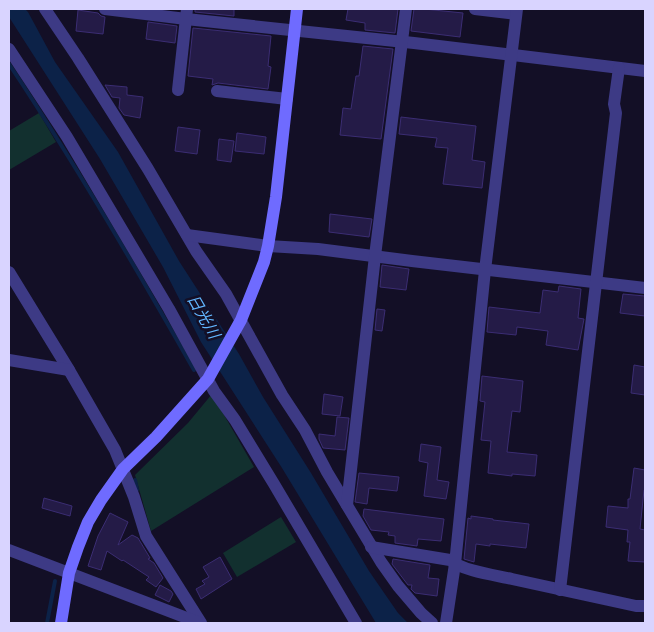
<svg xmlns="http://www.w3.org/2000/svg" width="654" height="632" font-family="'Golos Text','Noto Sans JP',sans-serif">
  <rect width="100%" height="100%" fill="#130f26"/>
  <g fill="#12302f">
    <path d="M39 113 56 142 9 170V131Z"/>
    <path d="M212 394 254 467 151 531 135 475 188 423Z"/>
    <path d="M281 517 296 542 237 577 223 553Z"/>
  </g>
  <path fill="#0c2248" d="M9 9H25L28 12 55 62 118 152 179 261 239 354 263 397 311 473 369 571 398 613 408 623H376L282 468 201 342 163 267 100 159 9 17Z"/>
  <g fill="none" stroke-linecap="round" stroke-linejoin="round">
    <g stroke="#0c2248" stroke-width="4">
      <path d="M9 64C75 163 135 266 194 370"/>
      <path d="M135 480 137 490"/>
      <path d="M47 623 55 581"/>
    </g>
  </g>
  <g fill="#241b47" stroke="#3b2d73">
    <path d="M195 9H234V16L195 12Z"/>
    <path d="M348 9H398L395 33 365 30V23L346 20Z"/>
    <path d="M414 9H424L463 13 460 37 411 31Z"/>
    <path d="M78 10 98 13 101 16 105 17 103 34 76 31Z"/>
    <path d="M148 22 177 26 175 43 146 39Z"/>
    <path d="M193 28 271 36 268 66 271 67 268 89 218 83 212 85 213 79 188 76Z"/>
    <path d="M363 46 393 49 381 139 340 135 343 108 351 109 356 76H359Z"/>
    <path d="M105 85 127 87V95L143 97 140 118 124 115 119 108 120 98 112 97Z"/>
    <path d="M401 117 476 126 472 160 485 162 482 188 443 184 448 148 435 147 437 138 399 134Z"/>
    <path d="M178 127 200 130 197 154 175 151Z"/>
    <path d="M237 133 266 137 264 154 235 151Z"/>
    <path d="M219 139 234 141 231 162 217 160Z"/>
    <path d="M330 214 372 219 369 237 329 232Z"/>
    <path d="M382 265 409 269 406 290 380 287Z"/>
    <path d="M559 286 581 289 578 318 584 319 578 350 546 345 548 331 517 327 516 335 487 332 489 307 540 313 543 290 558 292Z"/>
    <path d="M623 294 645 296V316L620 313Z"/>
    <path d="M377 309 385 310 382 331 375 330Z"/>
    <path d="M634 365 645 367V395L631 393Z"/>
    <path d="M482 376 523 381 520 412 512 411 507 452 537 455 535 476 512 474V476L488 473 491 441 481 440 485 402 480 401Z"/>
    <path d="M324 394 343 397 340 416 322 414Z"/>
    <path d="M337 417 349 418 345 450 323 448 319 439V434L335 436Z"/>
    <path d="M421 444 441 447 437 480 449 482 446 499 424 496 428 463 419 461Z"/>
    <path d="M634 468 645 470V490H644L640 529 645 530V562L628 561 630 542H627L628 530 606 527 608 506 628 508V499H630Z"/>
    <path d="M359 473 399 477 397 491 369 488 367 504 355 502Z"/>
    <path d="M44 498 72 506 70 516 42 508Z"/>
    <path d="M364 509 444 519 441 541 418 539 417 546 395 543V536L388 535 389 532 371 530 363 516Z"/>
    <path d="M110 513 128 522 118 545 132 535 138 538 150 558 148 559 154 563 163 578 156 587 146 580 149 577 123 560 122 561 107 551 101 570 88 566 98 536Z"/>
    <path d="M471 516 493 519V520L529 524 526 548 490 544V546L476 544 474 562 464 559 468 518 471 519Z"/>
    <path d="M220 557 232 579 201 599 196 589 205 584 202 581 209 577 203 567Z"/>
    <path d="M393 559 430 565 428 578 439 579 437 596 415 593 411 589 412 585H408L392 564Z"/>
    <path d="M160 585 171 591 173 594 169 602 155 595Z"/>
  </g>
  <g fill="none" stroke-linecap="round" stroke-linejoin="round">
    <g stroke="#3d3a85" stroke-width="12">
      <path d="M45 9 78 58 148 169 196 251 226 294 282 395 305 430 327 472 381 562 398 586 421 613 432 623"/>
      <path d="M105 9 186 19 414 43 645 71"/>
      <path d="M475 9 516 14"/>
      <path d="M9 49 67 137 169 309 214 391 235 420 274 484 356 623"/>
      <path d="M178 90 187 9"/>
      <path d="M217 91 287 99"/>
      <path d="M187 235 268 246 318 249 412 261 645 288"/>
      <path d="M9 272 69 370 115 450 134 497 146 536 201 623"/>
      <path d="M9 360 69 370"/>
      <path d="M347 505 375 256 406 9"/>
      <path d="M371 547 450 560C463 571 494 575 512 579 553 588 595 597 636 606H645"/>
      <path d="M9 550 200 623"/>
      <path d="M560 590 616 113 614 104 619 68"/>
      <path d="M446 623 455 564 485 270 517 9"/>
    </g>
    <path stroke="#6f6bff" stroke-width="12" d="M61 623 69 573 78 547 88 522 101 500 123 469 156 437 208 379 241 320 264 262 268 246 276 197 297 9"/>
  </g>
  <g text-anchor="middle" dominant-baseline="central" stroke-width="5" stroke-linejoin="round" paint-order="stroke">
    <g font-size="16" font-style="italic" fill="#62b6ff" stroke="#130f26">
      <text transform="translate(204 316) rotate(60)">日光川</text>
    </g>
  </g>
  <rect width="654" height="632" fill="none" stroke="#d9d4ff" stroke-width="20"/>
</svg>
